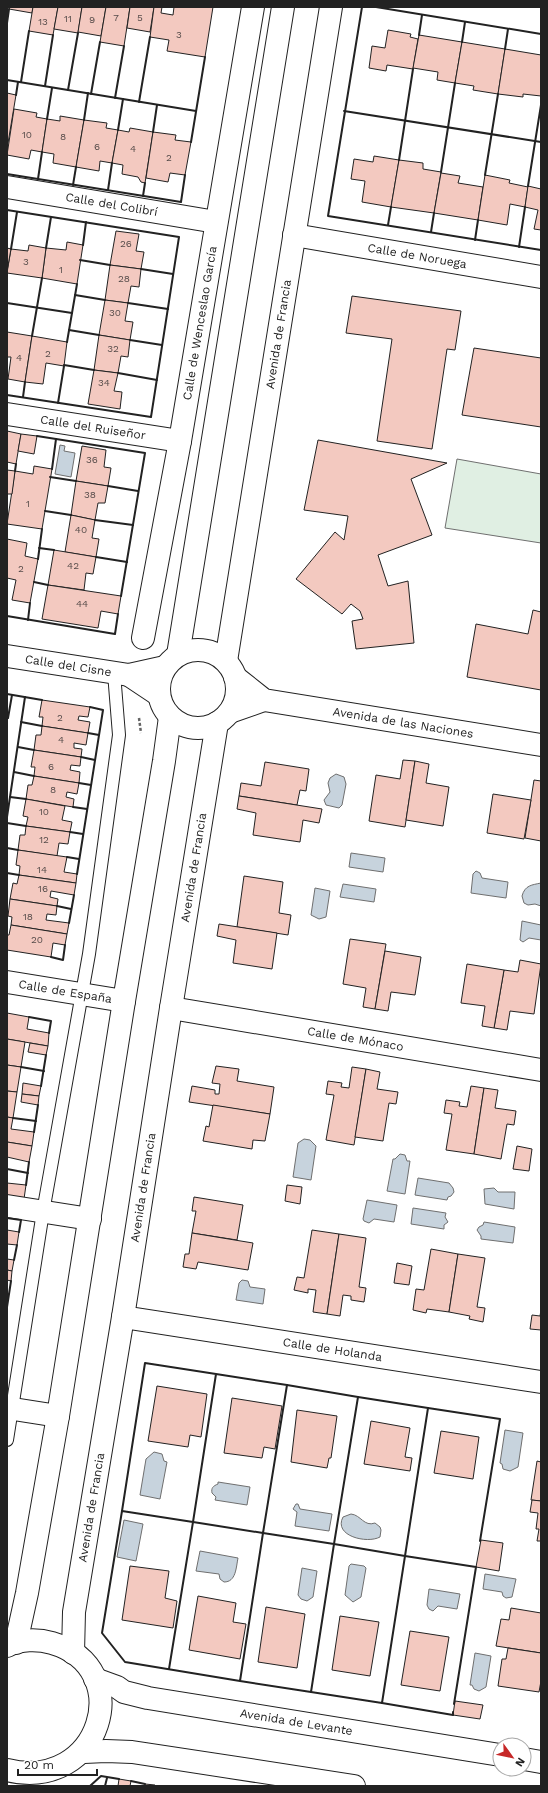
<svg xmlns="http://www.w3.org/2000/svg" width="548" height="1793" font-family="'Work Sans',sans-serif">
  <rect width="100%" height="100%" fill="#fff"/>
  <path fill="#e0efe3" stroke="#6f6f6f" d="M457 459 541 474V543L445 528Z"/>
  <g fill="#c7d3dd" stroke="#6f6f6f">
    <path d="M60 445 65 446 64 451 75 453 71 477 55 474Z"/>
    <path d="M336 774 344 777 346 784 342 805 339 808 326 805 324 800 330 792 328 783 330 778Z"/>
    <path d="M351 853 385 858 383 872 349 867Z"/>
    <path d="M476 871 480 873 482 878 508 882 506 898 471 893 473 874Z"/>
    <path d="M541 883V906L535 904 528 905 524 903 522 896C525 885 532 885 541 883Z"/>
    <path d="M343 884 376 889 374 902 340 897Z"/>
    <path d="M315 888 330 891 326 917 319 919 311 915Z"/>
    <path d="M522 921 541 925V940L529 938 523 942 520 940Z"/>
    <path d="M304 1139 310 1140 316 1146 311 1180 293 1177 298 1143Z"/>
    <path d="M400 1154 405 1155 407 1161H410L405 1194 387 1191 393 1159H395Z"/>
    <path d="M418 1178 449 1183 453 1188 454 1192 451 1196 448 1197 447 1200 415 1195Z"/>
    <path d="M494 1188 498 1192H515L514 1209 485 1204 484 1189Z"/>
    <path d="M367 1200 397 1205 394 1222 374 1219 369 1223 364 1221 363 1219Z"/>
    <path d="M413 1208 446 1213 445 1217 448 1222 444 1225V1229L411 1224Z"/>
    <path d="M484 1222 515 1227 513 1243 481 1239V1236L477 1230 479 1227 483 1225Z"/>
    <path d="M242 1280 248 1281 250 1287 265 1289 263 1304 236 1300 239 1283Z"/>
    <path d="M505 1430 523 1433 518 1467 510 1471 503 1469 502 1464 500 1463Z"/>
    <path d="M154 1452 162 1454 164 1461 167 1462 160 1499 140 1495 146 1459Z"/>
    <path d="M218 1482 250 1487 247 1505 215 1500 216 1497 212 1493C211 1488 213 1486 218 1484Z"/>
    <path d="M296 1504H298L300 1509 332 1514 329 1531 295 1526 297 1512 293 1509Z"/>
    <path d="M351 1514C361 1515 364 1527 375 1523L380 1527 381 1530 380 1537C367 1544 333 1536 343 1517Z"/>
    <path d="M124 1520 143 1524 136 1561 117 1557Z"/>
    <path d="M200 1551 238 1558C236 1568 236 1582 224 1582L220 1579 219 1574 196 1571Z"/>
    <path d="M351 1564 364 1566 366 1568 361 1597 353 1602 345 1595 349 1566Z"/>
    <path d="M302 1568 317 1571 313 1597 307 1601 301 1599 298 1595Z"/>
    <path d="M485 1574 516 1579 512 1597 506 1598 503 1596 502 1592 483 1589Z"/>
    <path d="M429 1589 460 1594 457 1609 438 1606 433 1611 429 1609 427 1605Z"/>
    <path d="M475 1653 491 1656 486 1687 479 1691 474 1689 472 1685H470Z"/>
  </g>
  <g fill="#f3c9c0" stroke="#222">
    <path d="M10 7H33L32 13 9 9Z"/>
    <path d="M33 7H58L53 35 29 31Z"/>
    <path d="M58 7H82L78 33 54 29Z"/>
    <path d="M82 7H106L101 36 78 32Z"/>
    <path d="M106 7H130L124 46 100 42Z"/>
    <path d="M130 7H154L150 32 127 28Z"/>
    <path d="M154 7H162L161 13 173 15 174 7H213L205 57 167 51 169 40 150 37Z"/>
    <path d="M388 30 411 34 410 37 418 39 413 69 387 65 386 71 369 68 372 46 385 48Z"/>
    <path d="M419 35 462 42 455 83 437 80 438 72 413 68Z"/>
    <path d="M462 42 505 49 498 94 473 90 474 86 455 83Z"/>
    <path d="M505 49 541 55V96L523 94V97L498 94Z"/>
    <path d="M7 93 16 95 7 149Z"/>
    <path d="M14 109 37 113 36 117 47 119 42 152 31 150 29 159 7 155Z"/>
    <path d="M60 116 84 120 76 167 53 163 54 154 42 152 47 119 60 121Z"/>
    <path d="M84 120 107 123 106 128 118 130 112 163 100 161 99 171 76 167Z"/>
    <path d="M130 128 153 132 145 183 141 182 138 177 122 174 123 165 112 163 118 130 129 132Z"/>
    <path d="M153 132 176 135 175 140 191 142 185 175 170 173 168 182 146 178Z"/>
    <path d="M374 156 399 160 391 207 362 202 365 181 351 179 354 159 373 162Z"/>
    <path d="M399 160 423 163V169L441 172 434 213 391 207Z"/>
    <path d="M441 173 460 176 458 183 483 187 478 220 434 213Z"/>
    <path d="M485 175 510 180 509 183 528 187 525 207 510 204 507 225 478 220Z"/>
    <path d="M528 186 541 189V230L534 229 538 210 525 207Z"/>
    <path d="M116 231 139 234 136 251 144 252 141 269 110 265Z"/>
    <path d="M67 242 83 245 77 284 42 278 46 248 66 250Z"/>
    <path d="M29 245 46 248 42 278 7 273 11 249 28 251Z"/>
    <path d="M7 248 11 249 7 271Z"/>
    <path d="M110 265 141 269 139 287 131 286 128 303 105 300Z"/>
    <path d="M352 296 461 311 455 350 447 349 432 449 377 441 392 339 346 333Z"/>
    <path d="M105 300 128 303 125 321 133 322 130 340 99 335Z"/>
    <path d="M7 332 32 336 25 382 8 379 11 357H7Z"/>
    <path d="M99 335 130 340 128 357 121 356 118 373 94 370Z"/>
    <path d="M32 336 67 342 64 366 46 363 43 384 25 382Z"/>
    <path d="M474 348 541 358V427L462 415Z"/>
    <path d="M94 370 118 373 114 391 122 392 120 409 88 404Z"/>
    <path d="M7 431 21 434 16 464 7 462Z"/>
    <path d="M21 434 37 436 34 454 18 451Z"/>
    <path d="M318 440 447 463 411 479 432 535 378 555 388 586 408 581 414 643 356 649 352 621 363 619 360 611 351 604 342 614 296 579 335 532 344 540 348 516 304 510Z"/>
    <path d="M82 446 106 450 104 467 111 468 108 486 76 481Z"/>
    <path d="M34 466 52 469 42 529 7 524 15 471 33 474Z"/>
    <path d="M7 470 15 471 12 494H7Z"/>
    <path d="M76 481 108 486 105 503H98L95 520 71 515Z"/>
    <path d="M71 515 95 520 92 538 99 539 96 557 65 552Z"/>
    <path d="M7 539 27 543 25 556 38 559 30 603 12 600 16 580 7 578Z"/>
    <path d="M54 550 96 557 93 574 86 573 84 590 48 585Z"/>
    <path d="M48 585 121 596 118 614 101 611 98 628 42 619Z"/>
    <path d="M533 610 541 612V690L467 677 476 624 528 634Z"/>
    <path d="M42 700 90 707 88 717 79 716 78 720 90 722 88 733 42 726 43 717H39Z"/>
    <path d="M42 726 88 733 86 745 74 743V748L82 749 81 757 34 750 36 735H41Z"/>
    <path d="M34 750 81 757 80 766 71 765 70 770 80 772 79 783 34 776 35 767H31Z"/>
    <path d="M403 760 415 761 405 827 369 821 376 775 400 779Z"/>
    <path d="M415 761 429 764 426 783 449 787 443 826 406 820Z"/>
    <path d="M265 762 309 769 306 791 300 790 297 805 239 796 241 783 261 786Z"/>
    <path d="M34 776 79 783 77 794 67 792 66 797 74 799 73 807 26 799 28 785H32Z"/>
    <path d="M534 780 541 781V841L525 838Z"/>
    <path d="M493 794 531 800 524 839 487 833Z"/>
    <path d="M239 796 322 809 319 823 303 820 300 842 253 835 256 813 237 809Z"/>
    <path d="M26 799 65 806 62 820 72 822 70 832 26 826 28 817 23 816Z"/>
    <path d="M26 826 70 832 68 844 59 843 57 856 18 850 20 835H25Z"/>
    <path d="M18 850 67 857 64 872 77 874 76 883 19 875 20 866 16 865Z"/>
    <path d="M19 875 76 883 74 895 51 891 50 897 58 899 57 906 10 899 13 883 17 884Z"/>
    <path d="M244 876 283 882 279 913 291 915 288 935 237 927Z"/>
    <path d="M10 899 57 906 56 915 47 914 46 920 69 923 67 934 11 925 12 917 8 916Z"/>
    <path d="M219 924 277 933 272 969 233 963 236 940 217 936Z"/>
    <path d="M11 925 67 934 65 945 53 943 51 957 7 950V935H9Z"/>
    <path d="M350 939 386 944 375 1009 363 1007 366 988 343 984Z"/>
    <path d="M385 951 421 957 415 995 391 992 388 1011 375 1009Z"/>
    <path d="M520 960 541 964 534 1014 510 1011 507 1030 494 1028 504 970 518 972Z"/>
    <path d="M467 964 504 970 494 1028 482 1026 485 1006 461 1003Z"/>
    <path d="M7 1013 29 1017 27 1029 49 1033 48 1046 7 1039Z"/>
    <path d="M7 1039 25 1042 21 1067 7 1065Z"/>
    <path d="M30 1043 48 1046 46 1055 28 1052Z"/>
    <path d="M7 1065 21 1067 17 1092 7 1091Z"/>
    <path d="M216 1066 239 1069 237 1081 274 1087 270 1114 189 1102 192 1086 215 1090V1094H219L220 1084 212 1083Z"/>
    <path d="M352 1067 366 1069 354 1145 326 1140 334 1095 326 1094 328 1081 342 1083 341 1087 349 1088Z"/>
    <path d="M366 1069 380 1072 377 1089 398 1092 396 1104 389 1103 383 1141 355 1137Z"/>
    <path d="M23 1083 41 1086 39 1096 22 1094Z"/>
    <path d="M471 1086 484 1088 474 1154 446 1150 452 1114 444 1113 446 1100 460 1102 459 1106 467 1107Z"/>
    <path d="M484 1088 498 1090 495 1108 516 1111 514 1125 507 1124 501 1159 474 1154Z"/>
    <path d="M7 1091 17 1092 13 1118 7 1117Z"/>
    <path d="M22 1094 39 1096 38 1105 21 1102Z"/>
    <path d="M213 1105 270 1114 265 1141 253 1140 252 1149 203 1141 206 1126 209 1127Z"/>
    <path d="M7 1117 13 1118 11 1129 34 1132 32 1146 7 1142Z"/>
    <path d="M7 1142 32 1146 29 1162 7 1157Z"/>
    <path d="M517 1146 532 1149 529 1171 513 1169Z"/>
    <path d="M7 1183 26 1185 24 1199 7 1196Z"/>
    <path d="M287 1185 302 1187 300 1204 285 1201Z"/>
    <path d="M194 1197 243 1205 237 1240 192 1233 196 1211H192Z"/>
    <path d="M7 1230 19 1232 17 1245 7 1244Z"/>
    <path d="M312 1230 339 1234 327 1314 313 1312 316 1290 308 1289V1293L294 1290 297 1277 304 1278Z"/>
    <path d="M192 1233 253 1243 248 1270 198 1262 196 1269 183 1267 185 1254H189Z"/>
    <path d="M339 1234 366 1238 359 1287 366 1288 364 1302 351 1300V1296L343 1295 340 1316 327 1314Z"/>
    <path d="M431 1249 458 1254 449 1312 427 1309 426 1313 413 1310 416 1289 424 1290Z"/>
    <path d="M458 1254 485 1258 477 1307 485 1308 483 1322 469 1319 470 1316 449 1312Z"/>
    <path d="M7 1259 14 1260 12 1271 7 1270Z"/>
    <path d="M397 1263 412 1266 409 1285 394 1283Z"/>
    <path d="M7 1270 12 1271 11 1281 7 1280Z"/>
    <path d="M541 1310V1330L530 1329 532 1315 540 1316Z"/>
    <path d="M157 1386 207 1394 201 1437 190 1435 188 1447 148 1441Z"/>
    <path d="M232 1398 282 1406 275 1449 264 1447 262 1458 224 1453Z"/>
    <path d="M297 1410 337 1416 331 1458H329L327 1468 291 1462Z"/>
    <path d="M371 1421 410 1428 405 1457 412 1458 410 1471 364 1464Z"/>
    <path d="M441 1431 479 1437 473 1479 434 1473Z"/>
    <path d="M537 1461 541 1462V1501L531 1500Z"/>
    <path d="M532 1500 541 1501V1541H537L539 1529H536L538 1513 530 1512Z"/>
    <path d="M481 1540 503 1543 499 1571 476 1567Z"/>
    <path d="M130 1566 169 1571 165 1598 177 1601 173 1628 122 1620Z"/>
    <path d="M198 1596 236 1603 233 1622 246 1624 240 1659 189 1650Z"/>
    <path d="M266 1607 305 1614 297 1668 258 1662Z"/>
    <path d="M511 1608 541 1613V1653L496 1646 501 1619 509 1620Z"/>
    <path d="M340 1616 379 1622 370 1676 332 1670Z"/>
    <path d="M410 1631 449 1637 440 1691 401 1685Z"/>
    <path d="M508 1648 541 1653V1681L539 1692 498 1686 502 1659H506Z"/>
    <path d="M455 1701 483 1705 480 1719 453 1715Z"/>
    <path d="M119 1779 131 1781 130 1786H118Z"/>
    <path d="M145 1784 155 1785V1786H145Z"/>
  </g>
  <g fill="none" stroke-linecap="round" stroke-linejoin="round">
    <defs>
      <path id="lane" d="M7 1440 43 1212 89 954 119 735 114 673"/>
      <g id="street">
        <path id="s1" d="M7 187 216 222"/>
        <path id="s2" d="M294 235 541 277"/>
        <path id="s3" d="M7 414 180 441"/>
        <path id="s4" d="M143 638 180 441 253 7"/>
        <path id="s5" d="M7 656 129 675 165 667"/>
        <path d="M129 675 159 695"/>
        <path id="s6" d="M235 677 264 700 541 745"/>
        <path d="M230 712 264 700"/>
        <path id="s7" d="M7 982 124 1001"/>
        <path id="s8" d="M171 1008 541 1070"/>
        <path d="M7 1206 90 1219"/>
        <path id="s9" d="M123 1317 541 1382"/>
        <path d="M7 1408 58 1416"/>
      </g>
      <g id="secondary">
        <circle cx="198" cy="689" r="39"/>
        <path d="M178 655 283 7"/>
        <path id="s10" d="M226 661 331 7"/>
        <path d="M16 1643 27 1593 58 1416 124 1001 164 761 170 717"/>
        <path d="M7 1646C20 1639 38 1639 52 1643 138 1668 101 1793 7 1770"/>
        <path id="s11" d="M73 1653 74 1612 123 1317 171 1008 217 723"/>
        <path id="s12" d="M95 1679 117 1687 124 1692 148 1698 500 1755"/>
        <path d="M84 1752 106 1751 132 1752 354 1786"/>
        <path d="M524 1759 541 1762"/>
      </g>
    </defs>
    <use href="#lane" stroke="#222" stroke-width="14"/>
    <use href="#street" stroke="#222" stroke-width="24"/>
    <use href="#secondary" stroke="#222" stroke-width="24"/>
    <path stroke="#646464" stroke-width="2.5" stroke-dasharray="3 2" stroke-linecap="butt" d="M139 718 141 733"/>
    <use href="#lane" stroke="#fff" stroke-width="12"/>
    <use href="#street" stroke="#fff" stroke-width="22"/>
    <use href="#secondary" stroke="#fff" stroke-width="22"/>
    <g stroke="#222" stroke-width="2">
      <path d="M362 7 328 216 541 250"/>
      <path d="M376 7 541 34"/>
      <path d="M7 23 9 9"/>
      <path d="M419 35 422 15"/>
      <path d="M462 42 465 22"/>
      <path d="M505 49 508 29"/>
      <path d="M7 80 196 111"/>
      <path d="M21 82 29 31"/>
      <path d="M45 86 53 35"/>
      <path d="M68 90 78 33"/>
      <path d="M91 94 100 42"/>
      <path d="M16 95 18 82"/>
      <path d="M115 98 124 46"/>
      <path d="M139 102 150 37"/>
      <path d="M344 111 541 142"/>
      <path d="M47 119 52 88"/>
      <path d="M84 120 88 93"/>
      <path d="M118 130 123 99"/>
      <path d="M153 132 157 105"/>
      <path d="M191 142 205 57"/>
      <path d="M399 160 413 69"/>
      <path d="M441 172 455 83"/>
      <path d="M7 174 181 202 185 175"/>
      <path d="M485 175 498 94"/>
      <path d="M38 179 42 152"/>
      <path d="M73 185 76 167"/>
      <path d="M528 186 541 105"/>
      <path d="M108 190 112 163"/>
      <path d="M143 196 145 183"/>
      <path d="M7 210 179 237 151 417 7 395"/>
      <path d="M388 225 391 207"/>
      <path d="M431 232 434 213"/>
      <path d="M475 240 478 220"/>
      <path d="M83 245 86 222"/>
      <path d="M519 247 525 207"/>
      <path d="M46 248 51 217"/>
      <path d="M11 249 17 212"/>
      <path d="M80 260 110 265"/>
      <path d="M141 269 173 274"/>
      <path d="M75 295 105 300"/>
      <path d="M7 303 72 313"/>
      <path d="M128 303 168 309"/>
      <path d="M69 330 99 335"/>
      <path d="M32 336 42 278"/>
      <path d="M130 340 162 345"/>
      <path d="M67 342 77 284"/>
      <path d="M64 365 94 370"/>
      <path d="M118 373 157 380"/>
      <path d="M23 397 25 382"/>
      <path d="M58 403 64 366"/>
      <path d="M37 436 145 453 121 596"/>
      <path d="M52 469 56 439"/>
      <path d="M15 471 16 464"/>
      <path d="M50 477 76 481"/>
      <path d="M108 486 138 491"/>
      <path d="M45 511 71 515"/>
      <path d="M95 520 133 525"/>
      <path d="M39 548 54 550"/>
      <path d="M96 557 127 562"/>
      <path d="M38 559 42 529"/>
      <path d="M34 582 48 585"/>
      <path d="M7 616 115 634 118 614"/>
      <path d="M28 620 30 603"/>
      <path d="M7 694 42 700"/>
      <path d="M8 718 12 695"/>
      <path d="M21 722 42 726"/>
      <path d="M88 733 99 735"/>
      <path d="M18 747 34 750"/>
      <path d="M81 757 95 760"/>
      <path d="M14 772 34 776"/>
      <path d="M79 783 91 785"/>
      <path d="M10 797 26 799"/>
      <path d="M73 807 87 809"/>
      <path d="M7 817 25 697"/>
      <path d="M7 823 26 826"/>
      <path d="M70 832 83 834"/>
      <path d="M7 848 18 850"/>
      <path d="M67 857 79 859"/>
      <path d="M7 873 19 875"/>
      <path d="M77 874 103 710 90 707"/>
      <path d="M57 906 71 909"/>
      <path d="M69 923 74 895"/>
      <path d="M51 957 63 960 65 945"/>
      <path d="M29 1017 51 1021 49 1033"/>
      <path d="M21 1067 44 1071"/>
      <path d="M41 1086 46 1055"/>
      <path d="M13 1118 36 1121"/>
      <path d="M34 1132 38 1105"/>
      <path d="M7 1169 28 1173"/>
      <path d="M26 1185 29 1162"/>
      <path d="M7 1218 21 1220 19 1232"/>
      <path d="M14 1260 17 1245"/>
      <path d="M7 1307 11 1281"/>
      <path d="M287 1385 358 1397 334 1544 405 1556 382 1703 311 1692"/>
      <path d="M358 1397 428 1408 405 1556 476 1567 454 1704"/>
      <path d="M428 1408 500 1419 480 1541"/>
      <path d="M122 1511 145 1363 216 1374 193 1522 263 1533 287 1385 216 1374"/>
      <path d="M169 1669 193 1522 122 1511 102 1633 125 1662 240 1681 263 1533 334 1544 311 1692 240 1681"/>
      <path d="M382 1703 453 1715V1712"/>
      <path d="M131 1781 145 1784"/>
      <path d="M90 1786 101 1776 119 1779"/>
      <path d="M105 1786 107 1778"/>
    </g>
  </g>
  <g text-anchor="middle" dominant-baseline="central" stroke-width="3" stroke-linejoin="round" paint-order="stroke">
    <g font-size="10" fill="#564c4a">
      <text x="116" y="17">7</text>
      <text x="140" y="17">5</text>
      <text x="68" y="18">11</text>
      <text x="92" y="19">9</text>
      <text x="43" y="21">13</text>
      <text x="179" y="34">3</text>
      <text x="27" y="134">10</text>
      <text x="63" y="136">8</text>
      <text x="97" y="146">6</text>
      <text x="133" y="148">4</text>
      <text x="169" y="157">2</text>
      <text x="126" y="243">26</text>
      <text x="26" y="261">3</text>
      <text x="61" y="269">1</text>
      <text x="124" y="278">28</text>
      <text x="115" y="312">30</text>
      <text x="113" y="348">32</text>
      <text x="48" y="353">2</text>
      <text x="19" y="357">4</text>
      <text x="104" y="382">34</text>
      <text x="92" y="459">36</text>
      <text x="90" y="494">38</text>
      <text x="28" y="503">1</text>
      <text x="81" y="529">40</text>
      <text x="73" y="565">42</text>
      <text x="21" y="568">2</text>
      <text x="82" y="603">44</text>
      <text x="60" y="717">2</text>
      <text x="61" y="739">4</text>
      <text x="51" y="766">6</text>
      <text x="53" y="789">8</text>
      <text x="44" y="811">10</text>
      <text x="44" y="839">12</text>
      <text x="42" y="869">14</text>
      <text x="43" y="888">16</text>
      <text x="28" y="916">18</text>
      <text x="37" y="939">20</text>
    </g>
    <g font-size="12" fill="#222" stroke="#fff">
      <text stroke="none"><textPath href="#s1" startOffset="106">Calle del Colibrí</textPath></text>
      <text stroke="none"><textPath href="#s2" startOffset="125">Calle de Noruega</textPath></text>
      <text stroke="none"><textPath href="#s4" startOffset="320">Calle de Wenceslao García</textPath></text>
      <text stroke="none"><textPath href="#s10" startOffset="331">Avenida de Francia</textPath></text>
      <text stroke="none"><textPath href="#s3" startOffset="87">Calle del Ruiseñor</textPath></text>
      <text stroke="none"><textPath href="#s5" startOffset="62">Calle del Cisne</textPath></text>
      <text stroke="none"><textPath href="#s6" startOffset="178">Avenida de las Naciones</textPath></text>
      <text stroke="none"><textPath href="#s11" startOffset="795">Avenida de Francia</textPath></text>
      <text stroke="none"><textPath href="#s7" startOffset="59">Calle de España</textPath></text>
      <text stroke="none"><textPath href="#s8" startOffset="187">Calle de Mónaco</textPath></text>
      <text stroke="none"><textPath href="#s11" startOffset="471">Avenida de Francia</textPath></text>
      <text stroke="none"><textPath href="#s9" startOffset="212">Calle de Holanda</textPath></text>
      <text stroke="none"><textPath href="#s11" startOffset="147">Avenida de Francia</textPath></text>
      <text stroke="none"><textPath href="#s12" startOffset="207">Avenida de Levante</textPath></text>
    </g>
  </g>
  <rect width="548" height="1793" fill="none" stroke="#222222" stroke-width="16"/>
  <g transform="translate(512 1757) rotate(123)"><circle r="19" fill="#ffffff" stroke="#a7a7a7"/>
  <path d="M0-3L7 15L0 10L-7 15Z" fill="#c62828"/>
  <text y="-6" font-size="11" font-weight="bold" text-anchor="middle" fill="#222222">N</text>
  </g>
  <path d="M18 1769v6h79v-6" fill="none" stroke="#222222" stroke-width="2"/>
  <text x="24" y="1769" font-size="12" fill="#222222" stroke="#ffffff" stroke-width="3" paint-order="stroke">20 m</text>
</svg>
